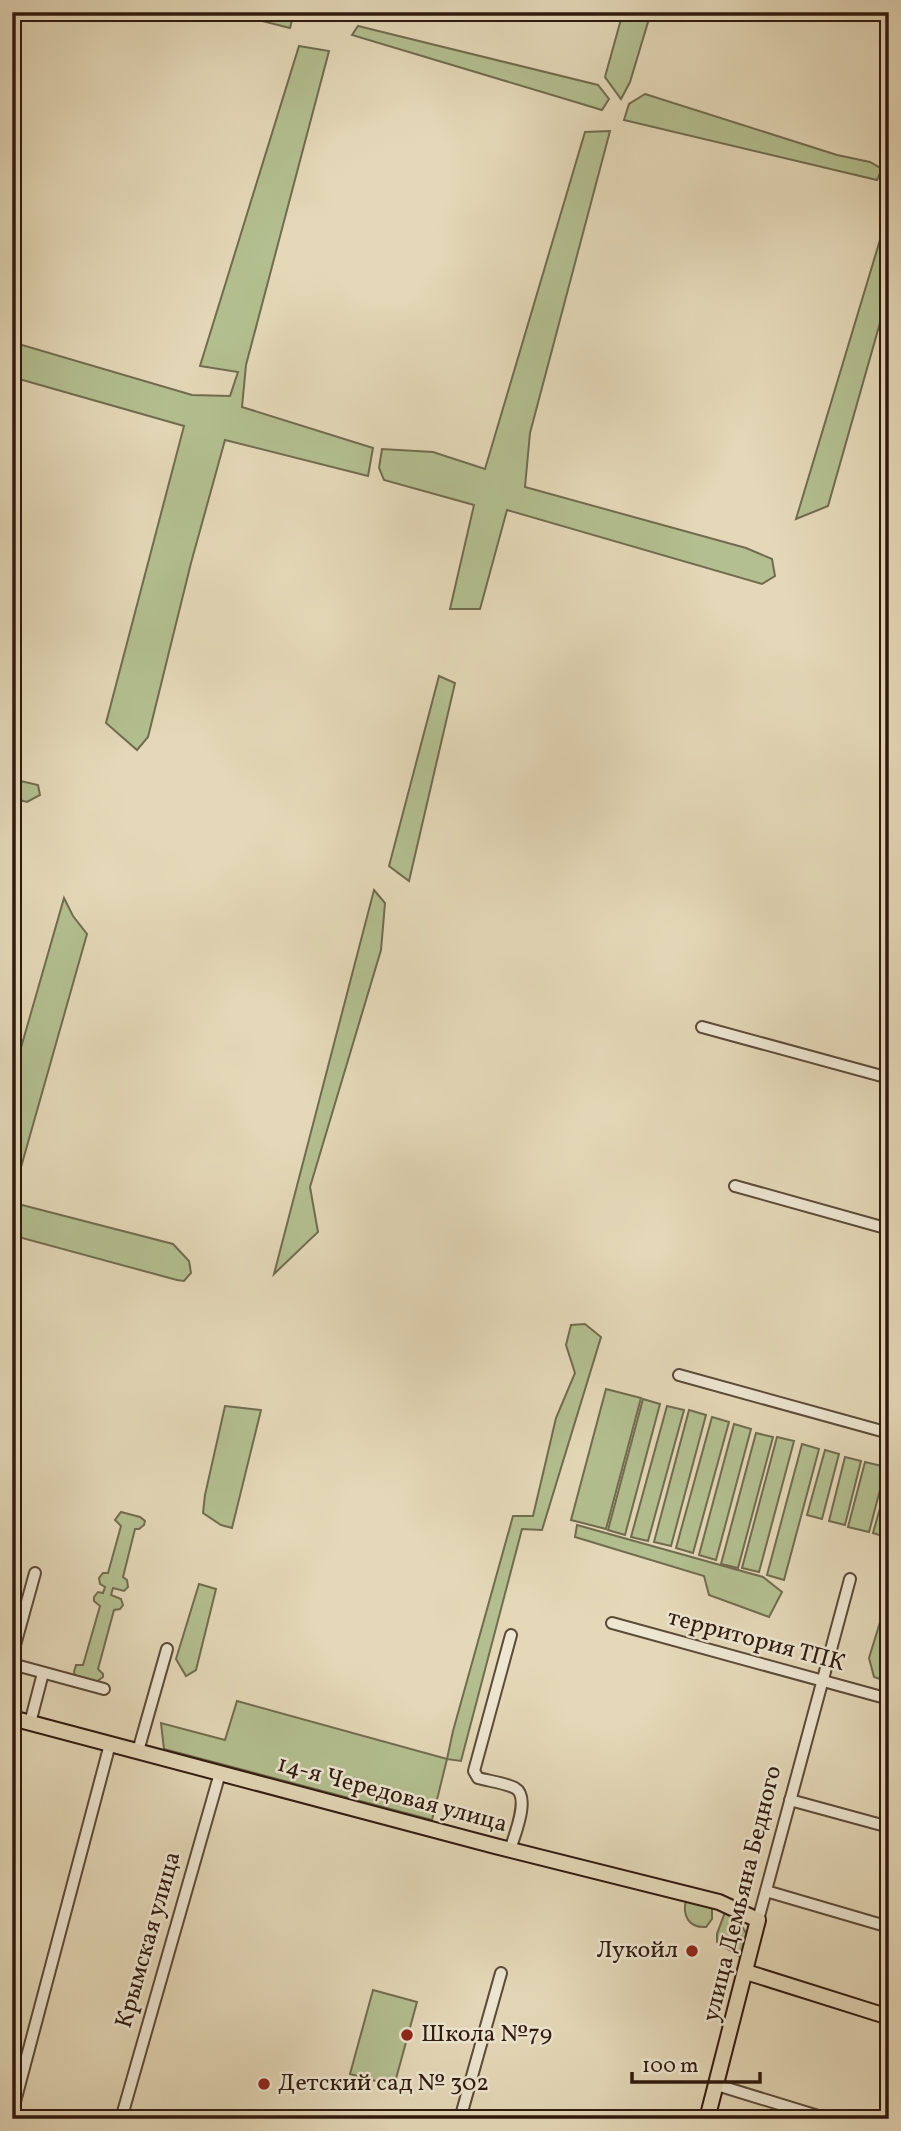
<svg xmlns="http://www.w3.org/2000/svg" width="901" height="2131" font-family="Vollkorn,serif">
  <rect width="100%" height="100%" fill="#e4d8b8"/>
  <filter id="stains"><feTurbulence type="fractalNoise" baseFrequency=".00286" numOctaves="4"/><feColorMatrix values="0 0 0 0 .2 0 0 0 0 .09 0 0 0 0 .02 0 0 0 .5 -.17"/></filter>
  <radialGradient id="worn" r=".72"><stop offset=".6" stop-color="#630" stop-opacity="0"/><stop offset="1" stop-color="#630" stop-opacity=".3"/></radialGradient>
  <g fill="#b3bf90" stroke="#716c4f" stroke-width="2">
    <path d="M226 12H294L290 28Z"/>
    <path d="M623 12H651L630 82 621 99 605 77Z"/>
    <path d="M358 26 598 85 609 99 602 110 352 35Z"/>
    <path d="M299 46 329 51 246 365 242 407 373 448 368 476 225 440 191 563 148 737 137 750 106 723 184 426 12 377V342L192 395 230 396 238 372 200 366Z"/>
    <path d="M645 94 837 155 870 162 882 169 877 180 624 120 629 104Z"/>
    <path d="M610 131 530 433 525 487 746 548 772 559 775 576 762 584 507 510 480 609H450L474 505 384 480 379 468 382 449 433 452 485 469 585 132Z"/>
    <path d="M889 210V291L828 506 796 519Z"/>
    <path d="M439 676 455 683 409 881 389 866Z"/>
    <path d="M12 779 38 785 40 795 27 802 12 798Z"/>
    <path d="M374 890 385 903 381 950 310 1187 318 1232 274 1274Z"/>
    <path d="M64 898 73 916 87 934 12 1199V1079Z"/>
    <path d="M22 1205 173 1244 189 1261 191 1273 184 1281 177 1280 22 1238 12 1221V1209Z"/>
    <path d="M585 1324 601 1337 542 1530 522 1529 461 1761 447 1759 432 1820 164 1749 161 1723 225 1740 237 1701 447 1759 453 1731 513 1516H533L556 1418 575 1373 566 1345 571 1325Z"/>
    <path d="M606 1389 641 1398 606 1529 571 1520Z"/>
    <path d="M643 1399 660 1404 625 1535 608 1530Z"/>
    <path d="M225 1406 261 1410 232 1528 221 1525 203 1513 205 1495Z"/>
    <path d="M667 1406 684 1410 648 1541 631 1537Z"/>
    <path d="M689 1410 706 1415 671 1546 654 1542Z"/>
    <path d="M712 1417 729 1422 693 1553 676 1548Z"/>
    <path d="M734 1424 751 1429 716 1560 699 1555Z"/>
    <path d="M756 1433 773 1437 738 1568 721 1564Z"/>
    <path d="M777 1437 794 1441 759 1572 742 1568Z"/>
    <path d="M802 1444 819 1449 784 1580 767 1575Z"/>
    <path d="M825 1450 839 1454 822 1519 807 1515Z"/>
    <path d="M845 1457 861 1461 845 1525 829 1521Z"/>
    <path d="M865 1462 886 1467 869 1532 848 1527Z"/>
    <path d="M889 1476V1529L886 1537 873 1533Z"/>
    <path d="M121 1512 140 1517 145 1521 144 1525 139 1529H135L123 1577 127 1580 128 1587 124 1591 113 1588 111 1595 121 1599 123 1605 120 1609 114 1610 98 1669 103 1674V1677L96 1682 75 1676 74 1672 76 1665H83L100 1606 94 1601V1597L98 1592 103 1593 105 1587 100 1584 99 1578 103 1573H108L121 1526 115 1520Z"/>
    <path d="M577 1525 763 1577 782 1592 769 1617 709 1595 704 1576 575 1537Z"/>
    <path d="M199 1584 216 1589 196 1670 186 1676 176 1659Z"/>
    <path d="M889 1617V1682L874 1677 869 1658 881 1619Z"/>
    <path d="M686 1900 712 1907V1919L706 1927C689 1928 682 1916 686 1900Z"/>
    <path d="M725 1912 739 1922 748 1936 744 1956H739L717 1942V1934Z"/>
    <path d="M373 1990 417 2002 394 2086 350 2074Z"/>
  </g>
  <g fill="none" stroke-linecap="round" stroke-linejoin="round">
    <defs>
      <g id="minor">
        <path d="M702 1027 889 1078"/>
        <path d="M735 1186 889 1229"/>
        <path d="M679 1375 889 1433"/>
        <path d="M612 1623 889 1699"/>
        <path d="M12 1656 35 1573"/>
        <path d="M12 1664 104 1689"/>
        <path d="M30 1723 43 1673"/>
        <path d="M138 1751 167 1649"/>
        <path d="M790 1800 889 1827"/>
        <path d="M510 1850C514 1836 531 1797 515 1788 505 1783 489 1781 478 1778L474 1771 511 1635"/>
        <path d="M766 1891 889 1927"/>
        <path d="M758 1920 850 1579"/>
        <path d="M717 2085 828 2119"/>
        <path d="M12 2113 110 1744"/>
        <path d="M121 2119 220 1773"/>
        <path d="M460 2119 501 1973"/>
      </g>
      <g id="major">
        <path d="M12 1718 495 1846 719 1902 758 1920 707 2119"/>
        <path d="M746 1972 889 2017"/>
      </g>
    </defs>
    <use href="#minor" stroke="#5c4a38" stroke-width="14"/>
    <use href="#major" stroke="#2f1a0e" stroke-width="18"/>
    <use href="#minor" stroke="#ede6d1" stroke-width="10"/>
    <use href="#major" stroke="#e4d8b8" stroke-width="14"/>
  </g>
  <g fill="#8f2418" stroke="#ede6d1" stroke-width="2.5">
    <circle cx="692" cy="1951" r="7"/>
    <circle cx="407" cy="2035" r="7"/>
    <circle cx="264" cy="2084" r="7"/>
  </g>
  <g text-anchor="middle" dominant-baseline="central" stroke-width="5" stroke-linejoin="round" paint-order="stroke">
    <g font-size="24" fill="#2f1a0e" stroke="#ede6d1">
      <text transform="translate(756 1641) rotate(15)">территория ТПК</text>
      <text transform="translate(392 1795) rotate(15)">14-я Чередовая улица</text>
      <text transform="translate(743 1894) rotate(-76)">улица Демьяна Бедного</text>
      <text transform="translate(149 1940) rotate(-74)">Крымская улица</text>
    </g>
    <g font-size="24" fill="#2f1a0e" stroke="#ede6d1" text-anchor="start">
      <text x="678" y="1951" text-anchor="end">Лукойл</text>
      <text x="421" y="2035">Школа №79</text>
      <text x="278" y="2084">Детский сад № 302</text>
    </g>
  </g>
  <rect width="901" height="2131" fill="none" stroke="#e4d8b8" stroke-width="42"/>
  <rect x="14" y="14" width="873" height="2103" fill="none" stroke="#2f1a0e" stroke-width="3.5"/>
  <rect x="21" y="21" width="859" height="2089" fill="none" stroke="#2f1a0e" stroke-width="2"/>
  <path d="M632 2072v10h128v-10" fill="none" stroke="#2f1a0e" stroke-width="3.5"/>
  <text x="642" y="2072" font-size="21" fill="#2f1a0e" stroke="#ede6d1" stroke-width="5" paint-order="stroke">100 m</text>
  <rect width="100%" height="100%" filter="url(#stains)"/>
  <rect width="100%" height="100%" fill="url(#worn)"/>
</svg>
